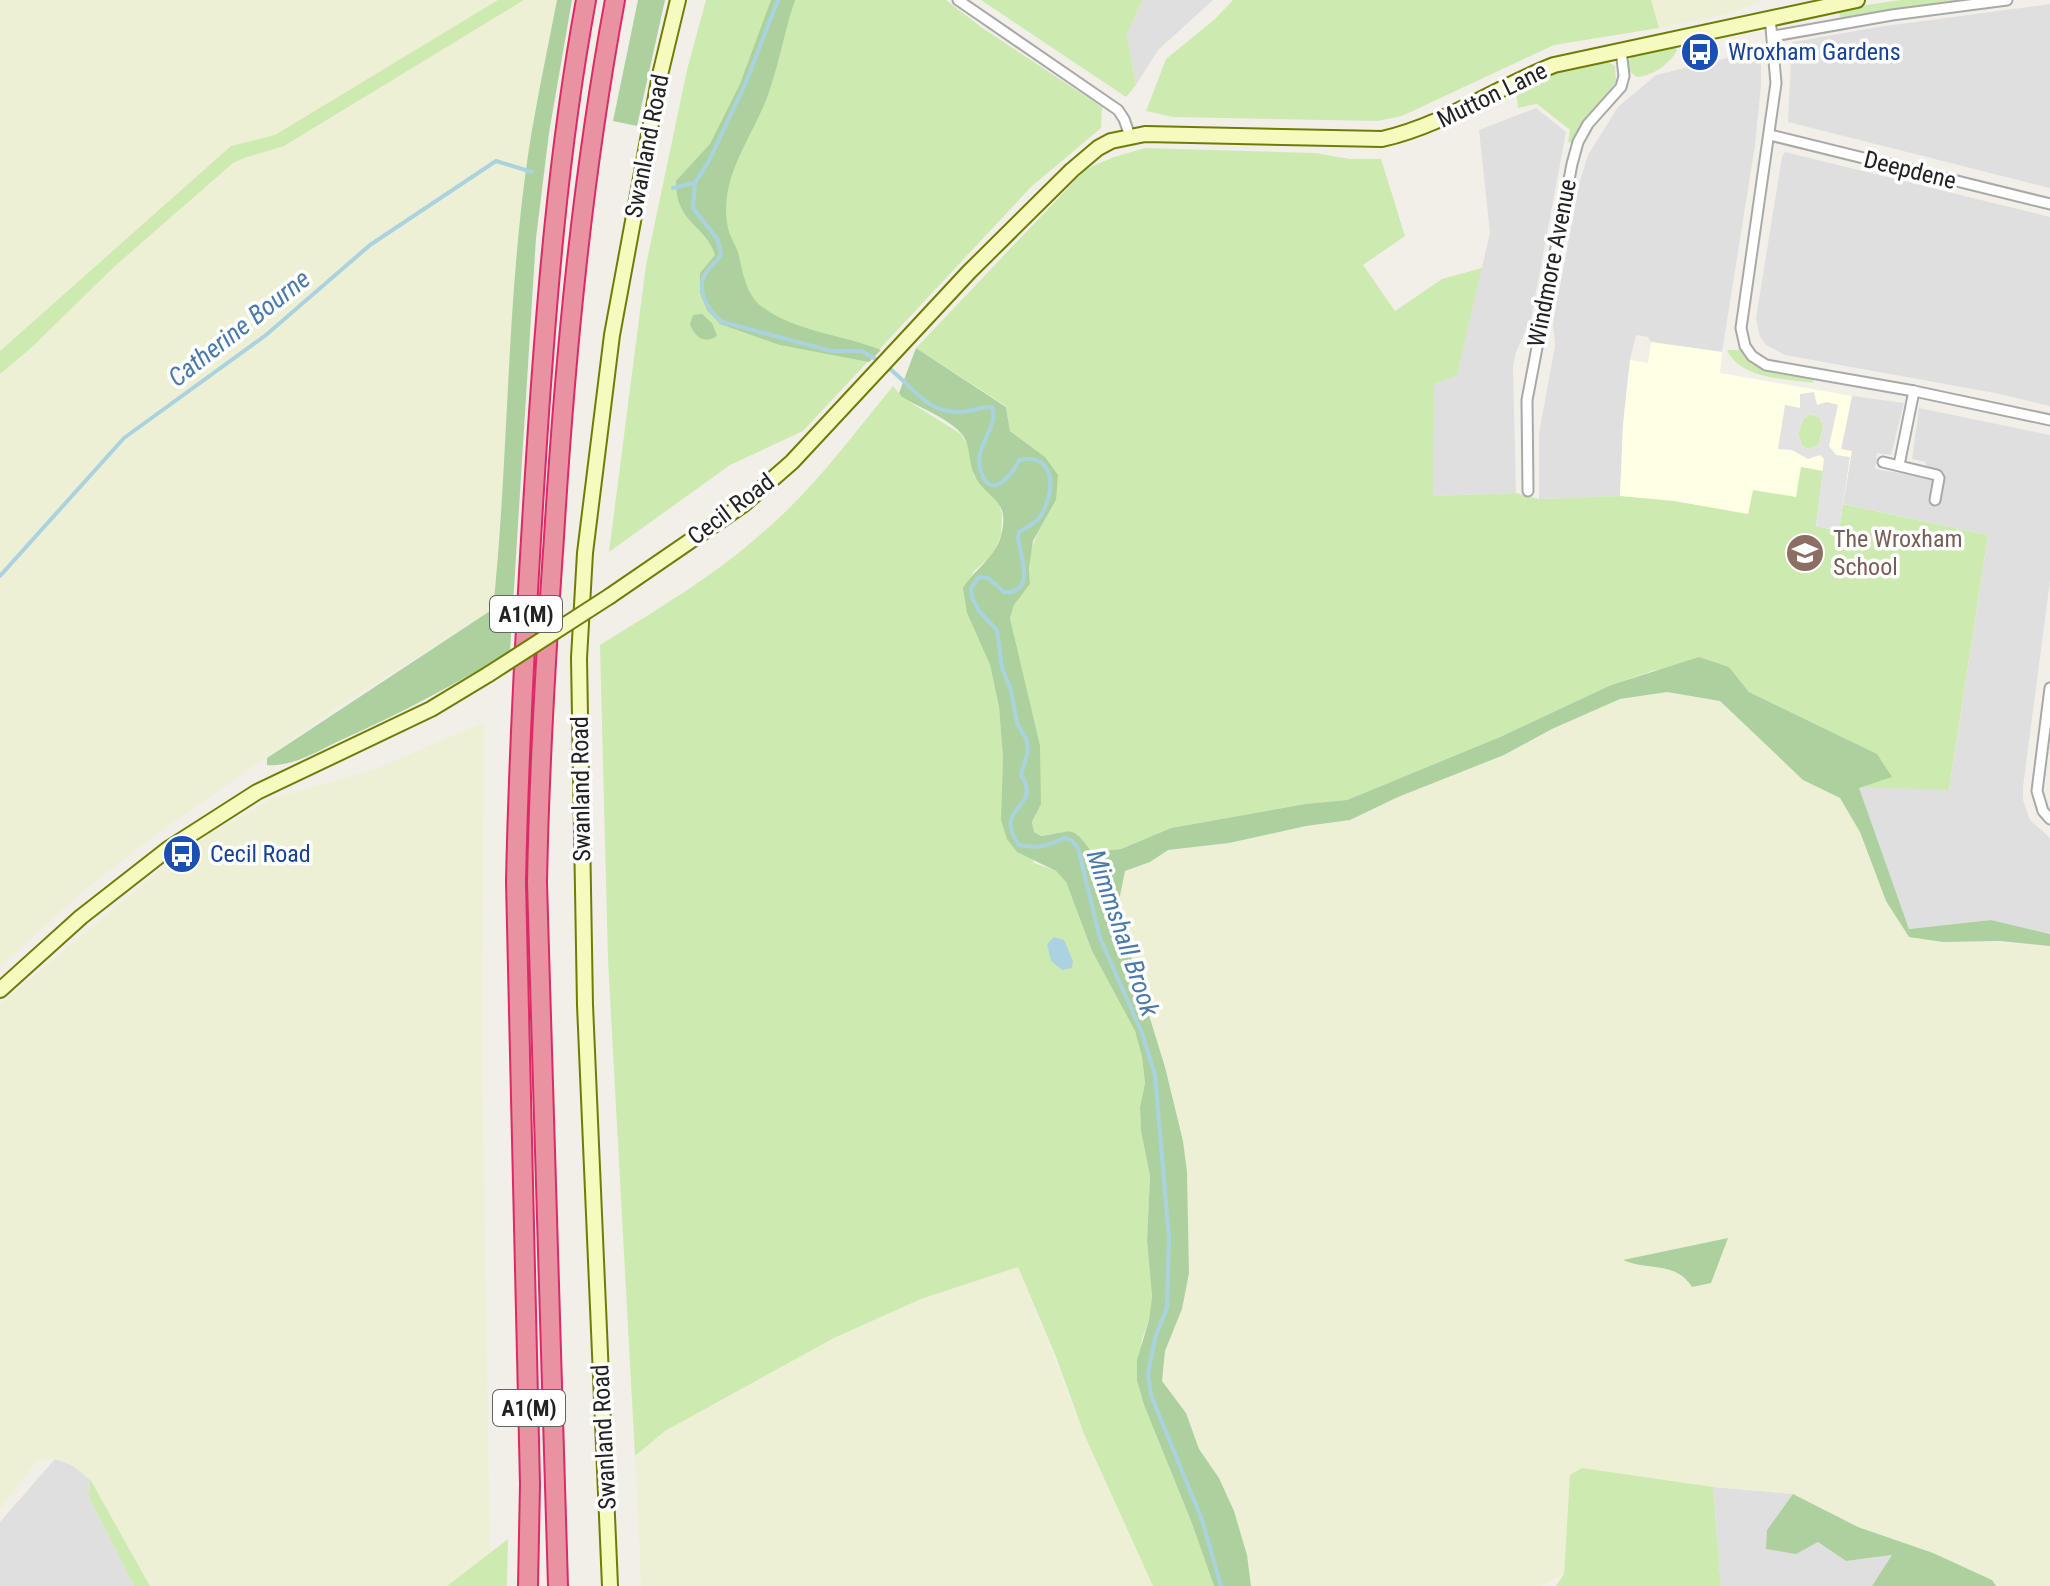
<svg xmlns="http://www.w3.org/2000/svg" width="2050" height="1586" font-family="'Roboto Condensed',sans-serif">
  <rect width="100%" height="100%" fill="#f2efe9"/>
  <g fill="#e0dfdf">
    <path d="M1142 0H1213L1158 50 1136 85 1127 35Z"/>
    <path d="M2050 4V188L1788 122 1792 42 1878 27Z"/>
    <path d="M1756 51 1761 55V86L1755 145 1722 352 1651 342 1648 337 1636 335 1630 360 1623 425 1620 496 1539 499V434L1555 346 1553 323 1580 181 1588 155 1618 107 1656 75Z"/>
    <path d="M1536 108 1566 132 1531 319 1516 352 1513 367 1516 493 1432 496 1434 384 1457 374 1490 233 1479 130Z"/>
    <path d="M1785 152 2050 217V406L1995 393 1785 355 1766 345 1760 337 1756 318 1782 157Z"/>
    <path d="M1852 396 1904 403 1891 455 1877 453 1875 469 1924 477 1926 462 1912 459 1919 408 2050 435V581L2023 787V800L2030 820 2050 838V934L1991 920 1909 929 1858 787 1843 504 1851 452 1841 449Z"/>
    <path d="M55 1459 72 1465 90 1479 89 1497 134 1586H0V1522Z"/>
    <path d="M1713 1487 1793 1494 1767 1530 1796 1553 1818 1542 1846 1561 1893 1555 1872 1586H1721Z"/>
  </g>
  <path fill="#ffffe5" d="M1651 342 1722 352 1720 373 1852 396 1841 449 1852 451 1843 504 1988 535 1949 790 1620 496 1623 425 1630 360 1648 363Z"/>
  <g fill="#eef0d5" fill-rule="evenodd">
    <path d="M0 0H557L528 156 516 274 504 507 493 609 337 708 154 836 81 893 0 967Z"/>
    <path d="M1651 0H1764L1723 15 1659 28Z"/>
    <path d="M1667 692 1720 701 1803 780 1840 798 1860 832 1886 901 1909 937 2050 946V1586H1996L1992 1580 1858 1527 1793 1494 1713 1487 1582 1468 1570 1475 1564 1574 1541 1586H1251L1247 1555 1234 1511 1219 1478 1199 1449 1186 1413 1162 1381 1165 1351 1182 1309 1189 1273 1187 1172 1183 1141 1165 1067 1117 911 1125 871 1150 862 1168 850 1229 843 1306 826 1350 820 1398 797 1504 755 1552 729 1620 699ZM1727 1238 1711 1283 1687 1278 1669 1268 1682 1250Z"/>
    <path d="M484 722 482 1057 490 1552 447 1586H150L90 1480 72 1465 52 1458 36 1462 0 1509V1004L186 848 271 799 378 768Z"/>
    <path d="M1018 1266 1084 1434 1153 1586H641L635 1456 665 1431 834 1338 921 1299Z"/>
  </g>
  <g fill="#cdebb0">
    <path d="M498 0H524L284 146 244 158 233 163 115 266 32 347 0 374V351L231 146 275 135Z"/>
    <path d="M706 0H946L981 27 1102 107 1101 128 1031 187 803 431 730 465 609 552 646 265 687 70Z"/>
    <path d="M981 0H1142L1127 35 1136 85 1126 97Z"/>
    <path d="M1233 0H1651L1659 28 1554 45 1402 116 1378 121 1173 117 1146 111 1166 59 1215 19Z"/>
    <path d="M1901 0H1965L1840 19 1839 9Z"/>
    <path d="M1676 47 1677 50C1671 63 1651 77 1637 77L1629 71V60L1632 56Z"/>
    <path d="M1605 60 1615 66 1616 82 1587 117 1573 143 1568 142 1570 130 1537 104 1518 108 1516 89 1545 75Z"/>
    <path d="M1145 148 1315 153 1350 159H1381L1405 236 1363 265 1395 311 1442 279 1482 268 1457 375 1434 384 1433 496 1516 493 1539 499 1620 496 1674 501 1748 514 1753 490 1796 497 1801 467 1823 471 1816 526 1839 531 1843 504 1988 535 1949 790 1858 787 1877 754 1749 692 1729 667 1655 670 1611 685 1500 737 1347 800 1305 804 1171 828 1121 849 1092 852C1073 825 1070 832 1041 836L1034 832 1032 822 1036 815 1040 745 1010 618 1014 605 1030 584C1026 545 1039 532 1056 500L1045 457 1010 431 1006 406 916 348 1086 169 1114 157Z"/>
    <path d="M1727 350H1740C1755 376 1788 374 1814 378L1813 383C1786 379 1740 379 1727 350Z"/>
    <path d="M893 386 902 397 961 434 968 446 974 476 999 501 1002 516 1001 535 993 554 973 572 967 613 990 665 999 707 1003 759 1034 863 1056 871 1066 882 1092 951 1135 1031 1142 1057 1145 1083 1140 1107 1141 1131 1150 1176 1147 1241 1152 1296 1149 1320 1142 1339 1137 1381 1144 1405 1191 1521 1214 1586H1153L1084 1434 1056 1357 1018 1267 921 1299 834 1338 665 1431 635 1456 608 960 600 645C656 610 713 577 762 533 812 491 852 436 893 386Z"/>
    <path d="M1810 414 1819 417 1823 426 1819 445 1809 449 1803 447 1798 435 1803 419Z"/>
    <path d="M1582 1468 1713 1487 1721 1586H1556L1564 1574 1570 1475Z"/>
    <path d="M90 1479 150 1586H134L89 1497Z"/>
    <path d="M508 1539 507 1586H447Z"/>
  </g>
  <g fill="#add19e">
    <path d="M557 0H572L549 133 536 238 510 652C455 684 400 714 341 740 318 751 293 767 267 765V758L493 609C509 458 506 305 528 155 536 103 547 52 557 0Z"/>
    <path d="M638 0H665L637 126 613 121Z"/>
    <path d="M771 0H795C785 29 780 60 770 89 756 134 717 176 728 228 730 238 737 246 739 256 743 273 746 294 761 306 795 332 841 334 881 350L869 362 780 345 720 324 707 310 700 293V273L715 255C706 225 675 223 676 181L710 144 740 84Z"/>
    <path d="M702 314 712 323 717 336C704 345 694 336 690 324L693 315Z"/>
    <path d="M916 348 1006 407 1010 431 1045 457 1058 475 1056 500 1033 541 1029 568 1030 584 1014 605 1010 618 1040 745 1041 804 1032 822 1034 832 1041 836C1072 832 1071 823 1092 852L1121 849 1171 828 1305 804 1347 800 1500 737 1611 685 1699 657 1729 667 1749 692 1877 754 1892 777 1859 788 1909 929 1991 920 2050 934V946L2000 941 1943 942 1909 937 1886 901 1860 832 1840 798 1803 780 1720 701 1667 692 1620 699 1552 729 1504 755 1398 797 1350 820 1306 826 1229 843 1168 850 1150 862 1125 871 1117 911 1165 1067 1183 1141 1187 1172 1189 1273 1182 1309 1165 1351 1162 1381 1186 1413 1199 1449 1219 1478 1234 1511 1247 1555 1251 1586H1214L1191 1521 1144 1405 1137 1381V1360L1149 1320 1152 1296 1147 1241 1150 1176 1141 1131 1140 1107 1145 1083 1142 1057 1135 1031 1092 951 1066 882 1056 871 1017 852 1007 839 1001 820 1003 759 999 707 990 665 967 613 963 588C975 569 993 559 1000 539 1013 497 985 500 974 474 968 461 971 444 961 433 946 417 920 408 902 397L899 393Z"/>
    <path d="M1728 1238 1711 1283 1692 1287C1676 1261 1648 1271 1623 1260Z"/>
    <path d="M1793 1494 1858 1527 1933 1553 1992 1580 1996 1586H1872L1892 1555 1846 1561 1818 1542 1796 1554 1766 1549 1767 1530Z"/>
  </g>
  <path fill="#e2e2e2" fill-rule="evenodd" d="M1814 392 1817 405 1827 402 1838 405 1829 446 1836 455 1850 457 1839 531 1816 526 1824 459 1820 455 1808 459 1792 450 1778 449 1785 405 1800 408V394ZM1810 414 1819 417 1823 426 1819 445 1809 449 1803 447 1798 435 1803 419Z"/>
  <path fill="#aad3df" d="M1054 937 1064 940 1073 961 1072 968 1062 970 1051 961 1047 944Z"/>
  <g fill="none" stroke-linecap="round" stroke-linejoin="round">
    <g stroke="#aad3df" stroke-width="4">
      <path d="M778 0 746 82 709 161 695 183 693 208 718 240 721 255C717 261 713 264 708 270 693 288 708 310 722 322L831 351H862L879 361"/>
      <path d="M673 188 694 183"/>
      <path d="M886 366C908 381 923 410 954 412 968 413 979 407 992 407 1000 429 972 445 981 472 991 502 1013 474 1019 460 1058 452 1055 495 1040 517 1035 524 1026 527 1019 532L1018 538C1021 558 1036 594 1004 592L988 578 979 577 971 588 972 598 979 611 997 630 1002 668 1011 690 1017 723 1027 741 1028 751 1021 775C1044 808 991 806 1019 845 1038 849 1047 846 1064 838L1071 840 1078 848 1100 938 1142 1033 1155 1075 1169 1238 1167 1308 1155 1338 1148 1374 1151 1395 1202 1520 1221 1586"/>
      <path d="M0 576 124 438 266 335 370 245 496 161 532 172"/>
    </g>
    <defs>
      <g id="street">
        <path d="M958 0 1118 110 1124 119 1130 136"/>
        <path d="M1770 17 1776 83 1741 328 1745 346 1752 356 1766 365 1914 391 2050 420"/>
        <path d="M1774 36 1892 15 2007 0"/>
        <path d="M1770 135 2050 204"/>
        <path d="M1883 462 1937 475 1939 478 1935 500"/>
        <path d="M1899 465 1914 391"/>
        <path d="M1528 491 1527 400 1572 164 1578 142 1588 124 1621 87 1624 76 1621 50"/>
        <path d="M2050 688 2037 791 2043 811 2050 819"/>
      </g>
      <g id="secondary">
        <path d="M610 596 744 504 792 462 969 272 1072 170 1098 148 1111 141 1145 134 1382 139C1444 125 1495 88 1554 65L1857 0"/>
        <path d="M0 990 81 917 168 849 257 792 431 709 489 674"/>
        <path d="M610 1586 585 1005 579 658 585 553 612 335 660 75 678 0"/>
      </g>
      <g id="highway">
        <path d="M528 1586 530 1484 516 882C519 740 527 599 536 458 546 304 558 152 586 0"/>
        <path d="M558 1586 537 883C539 768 546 652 554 537 565 357 582 178 615 0"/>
      </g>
    </defs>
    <use href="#street" stroke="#a9a9a9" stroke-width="13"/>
    <use href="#secondary" stroke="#707d05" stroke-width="18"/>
    <use href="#highway" stroke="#dc2a67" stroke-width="22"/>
    <use href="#street" stroke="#fff" stroke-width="9"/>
    <use href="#secondary" stroke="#f7fabf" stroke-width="14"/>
    <use href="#highway" stroke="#e892a2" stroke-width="18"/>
    <defs>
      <path id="secondary-bridge" d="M489 674 610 596"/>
    </defs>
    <use href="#secondary-bridge" stroke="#707d05" stroke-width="18" stroke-linecap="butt"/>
    <use href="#secondary-bridge" stroke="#f7fabf" stroke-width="14"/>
  </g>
  <defs>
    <symbol id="bus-disc" viewBox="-11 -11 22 22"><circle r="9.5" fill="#1a4fb4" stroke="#fff"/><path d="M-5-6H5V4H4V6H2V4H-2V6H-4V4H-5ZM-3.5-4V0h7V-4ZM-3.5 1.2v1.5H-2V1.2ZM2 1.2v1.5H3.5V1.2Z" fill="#fff"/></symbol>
    <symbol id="school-disc" viewBox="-11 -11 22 22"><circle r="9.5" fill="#8d6e63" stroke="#fff"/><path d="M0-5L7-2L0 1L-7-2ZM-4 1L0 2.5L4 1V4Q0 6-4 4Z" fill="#fff"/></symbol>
  </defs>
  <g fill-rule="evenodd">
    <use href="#bus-disc" x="1678" y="30" width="44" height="44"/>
    <use href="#school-disc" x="1783" y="531" width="44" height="44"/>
    <use href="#bus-disc" x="160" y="832" width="44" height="44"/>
  </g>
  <g text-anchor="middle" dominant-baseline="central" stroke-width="7" stroke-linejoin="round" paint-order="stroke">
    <g fill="#fff" stroke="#646464" stroke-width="2">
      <rect x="490" y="596" width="72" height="36" rx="6"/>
      <rect x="493" y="1390" width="72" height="36" rx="6"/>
    </g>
    <g font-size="22" font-weight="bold" fill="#222">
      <text x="526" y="614">A1(M)</text>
      <text x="529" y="1408">A1(M)</text>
    </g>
    <g font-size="24" fill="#164399" stroke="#fff" text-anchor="start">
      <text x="1728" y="52">Wroxham Gardens</text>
      <text x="210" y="854">Cecil Road</text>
    </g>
    <g font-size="24" fill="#222" stroke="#fff">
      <text transform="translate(1492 95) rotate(-26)">Mutton Lane</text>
      <text transform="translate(647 146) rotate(-79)">Swanland Road</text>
      <text transform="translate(1910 170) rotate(14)">Deepdene</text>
      <text transform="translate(1552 263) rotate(-79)">Windmore Avenue</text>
      <text transform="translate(731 509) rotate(-37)">Cecil Road</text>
      <text transform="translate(581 789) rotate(-91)">Swanland Road</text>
      <text transform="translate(604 1437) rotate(-93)">Swanland Road</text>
    </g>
    <g font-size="24" fill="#785e54" stroke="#fff" text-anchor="start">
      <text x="1833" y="539">The Wroxham<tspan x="1833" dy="28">School</tspan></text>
    </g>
    <g font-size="26" font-style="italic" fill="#4a7aab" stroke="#fff">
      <text transform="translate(239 328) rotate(-38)">Catherine Bourne</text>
      <text transform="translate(1123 933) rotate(71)">Mimmshall Brook</text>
    </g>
  </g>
</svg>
